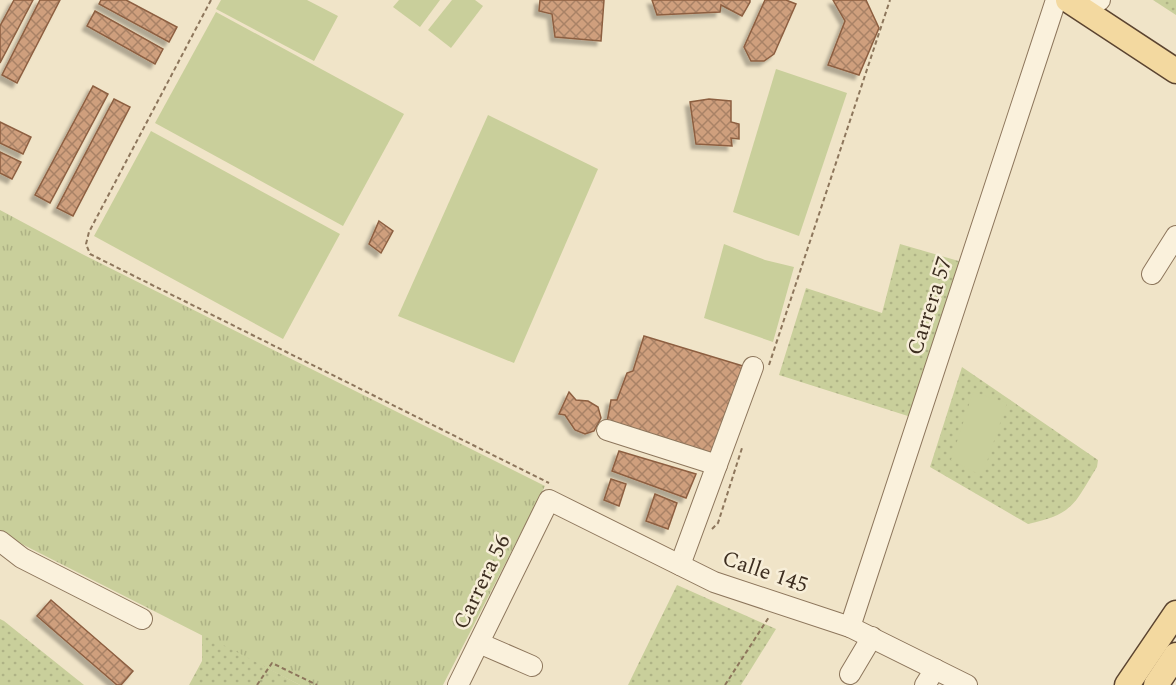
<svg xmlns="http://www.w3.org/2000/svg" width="1176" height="685" font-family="Spectral,serif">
  <defs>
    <pattern id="grass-tufts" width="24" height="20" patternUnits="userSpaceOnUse" patternTransform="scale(1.5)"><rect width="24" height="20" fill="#c9cf9b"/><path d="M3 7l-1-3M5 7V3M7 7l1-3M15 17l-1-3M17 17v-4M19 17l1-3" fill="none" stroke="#aeb285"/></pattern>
    <pattern id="park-dots" width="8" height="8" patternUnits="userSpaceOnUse" patternTransform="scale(1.5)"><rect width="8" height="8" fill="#c9cf9b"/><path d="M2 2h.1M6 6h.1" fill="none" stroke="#aeb285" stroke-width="1.8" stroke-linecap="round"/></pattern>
    <pattern id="building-cross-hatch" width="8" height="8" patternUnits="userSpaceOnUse" patternTransform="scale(1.5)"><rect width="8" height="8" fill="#cf9f7d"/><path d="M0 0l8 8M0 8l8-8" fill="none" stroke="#a98266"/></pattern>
    <filter id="shadow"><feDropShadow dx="-4.5" dy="4.5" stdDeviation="1.5" flood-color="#0004"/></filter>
  </defs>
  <rect width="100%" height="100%" fill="#f0e4c8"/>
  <path fill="url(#grass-tufts)" d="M0 210 82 254 545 486 443 685H300L0 533Z"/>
  <g fill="url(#park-dots)">
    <path d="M1153 0H1176V15Z"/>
    <path d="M900 244 962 262 911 417 779 375 806 288 882 313Z"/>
    <path d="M962 367 1098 460 1097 467C1074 504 1074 514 1028 524L930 467Z"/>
    <path d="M677 585 776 629 741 685H628Z"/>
    <path d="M0 619 4 621 84 685H0Z"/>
    <path d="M202 634 300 685H189L202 661Z"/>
  </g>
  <g fill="#c9cf9b">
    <path d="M221 0H307L338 16 314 61 216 9Z"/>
    <path d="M399 0H440L420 27 393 7Z"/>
    <path d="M452 0H475L483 6 451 48 428 30Z"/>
    <path d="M216 12 404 114 343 226 155 123Z"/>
    <path d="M776 69 847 93 799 236 733 212Z"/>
    <path d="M488 115 598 169 514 363 398 316Z"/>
    <path d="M151 131 340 234 283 339 94 236Z"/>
    <path d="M724 244 765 260 794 267 773 342 704 318Z"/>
    <path d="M973 392 1007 403 982 476 951 460Z"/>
  </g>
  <g fill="url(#building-cross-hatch)" stroke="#8d5f41" stroke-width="1.5" filter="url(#shadow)">
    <path d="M14 0H33L0 63V26Z"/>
    <path d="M40 0H60L17 83 2 75Z"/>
    <path d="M101 0H126L177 27 169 42 99 4Z"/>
    <path d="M540 0H604L601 41 555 37 552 14 539 11Z"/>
    <path d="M652 0H750V2L742 16 721 5 720 12 657 15Z"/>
    <path d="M765 0H786L796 4 774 54 764 61H751L744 47Z"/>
    <path d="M833 0H866L879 28 859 75 828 65 845 21Z"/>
    <path d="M95 11 163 49 155 64 87 26Z"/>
    <path d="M93 86 108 94 50 203 35 195Z"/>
    <path d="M114 99 130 107 73 216 57 208Z"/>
    <path d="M709 99 731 101V122L739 124V139L731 138 732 146 696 144 690 102Z"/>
    <path d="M0 122 31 137 23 154 0 143Z"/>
    <path d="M0 152 21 162 12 179 0 173Z"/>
    <path d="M379 221 393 231 381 253 369 244Z"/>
    <path d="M644 336 743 366 711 457 607 422 611 400H617L627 373 633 371Z"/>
    <path d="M569 392 576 400 588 401 598 407 601 418 594 431 585 434 575 430 565 415 559 414Z"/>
    <path d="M619 451 696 474 686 498 612 471Z"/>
    <path d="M611 479 626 484 619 506 604 500Z"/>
    <path d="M655 494 677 503 668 529 646 521Z"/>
    <path d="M51 600 133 671 121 685H117L37 616Z"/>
  </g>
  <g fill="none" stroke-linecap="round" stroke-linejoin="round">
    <defs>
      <g id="minor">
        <path d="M1099 1 1100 0"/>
        <path d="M1152 274 1176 236"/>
        <path d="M607 430 717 465"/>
        <path d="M0 541 22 558 142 619"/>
        <path d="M680 565 753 367"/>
        <path d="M850 627 1056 0"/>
        <path d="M479 643 532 666"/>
        <path d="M850 674 872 637"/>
        <path d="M458 685 549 500 714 582 850 627 967 685"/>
        <path d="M925 685 935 669"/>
      </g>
      <g id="major">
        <path d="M1068 0 1176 71"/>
        <path d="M1127 685 1176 613"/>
        <path d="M1156 685 1176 655"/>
      </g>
    </defs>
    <use href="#minor" stroke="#8d765c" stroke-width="22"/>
    <use href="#major" stroke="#5b4430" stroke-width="27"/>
    <g stroke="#8d765c" stroke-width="2" stroke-dasharray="4.5 3" stroke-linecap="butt">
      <path d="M211 0 89 232 86 244 90 254 549 483"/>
      <path d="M769 365 890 0"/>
      <path d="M712 529 718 523 742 448"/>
      <path d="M257 685 272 663 317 685"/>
      <path d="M725 685 769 617"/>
    </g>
    <use href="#minor" stroke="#faf1dc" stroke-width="20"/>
    <use href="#major" stroke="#f3d9a0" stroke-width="24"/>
  </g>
  <g text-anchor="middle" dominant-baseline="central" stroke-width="5" stroke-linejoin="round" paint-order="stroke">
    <g font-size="22" fill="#3d2e20" stroke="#f7eed8">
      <text transform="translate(930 306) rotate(-72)">Carrera 57</text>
      <text transform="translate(765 572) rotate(19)">Calle 145</text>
      <text transform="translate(482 582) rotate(-64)">Carrera 56</text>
    </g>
  </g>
</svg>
